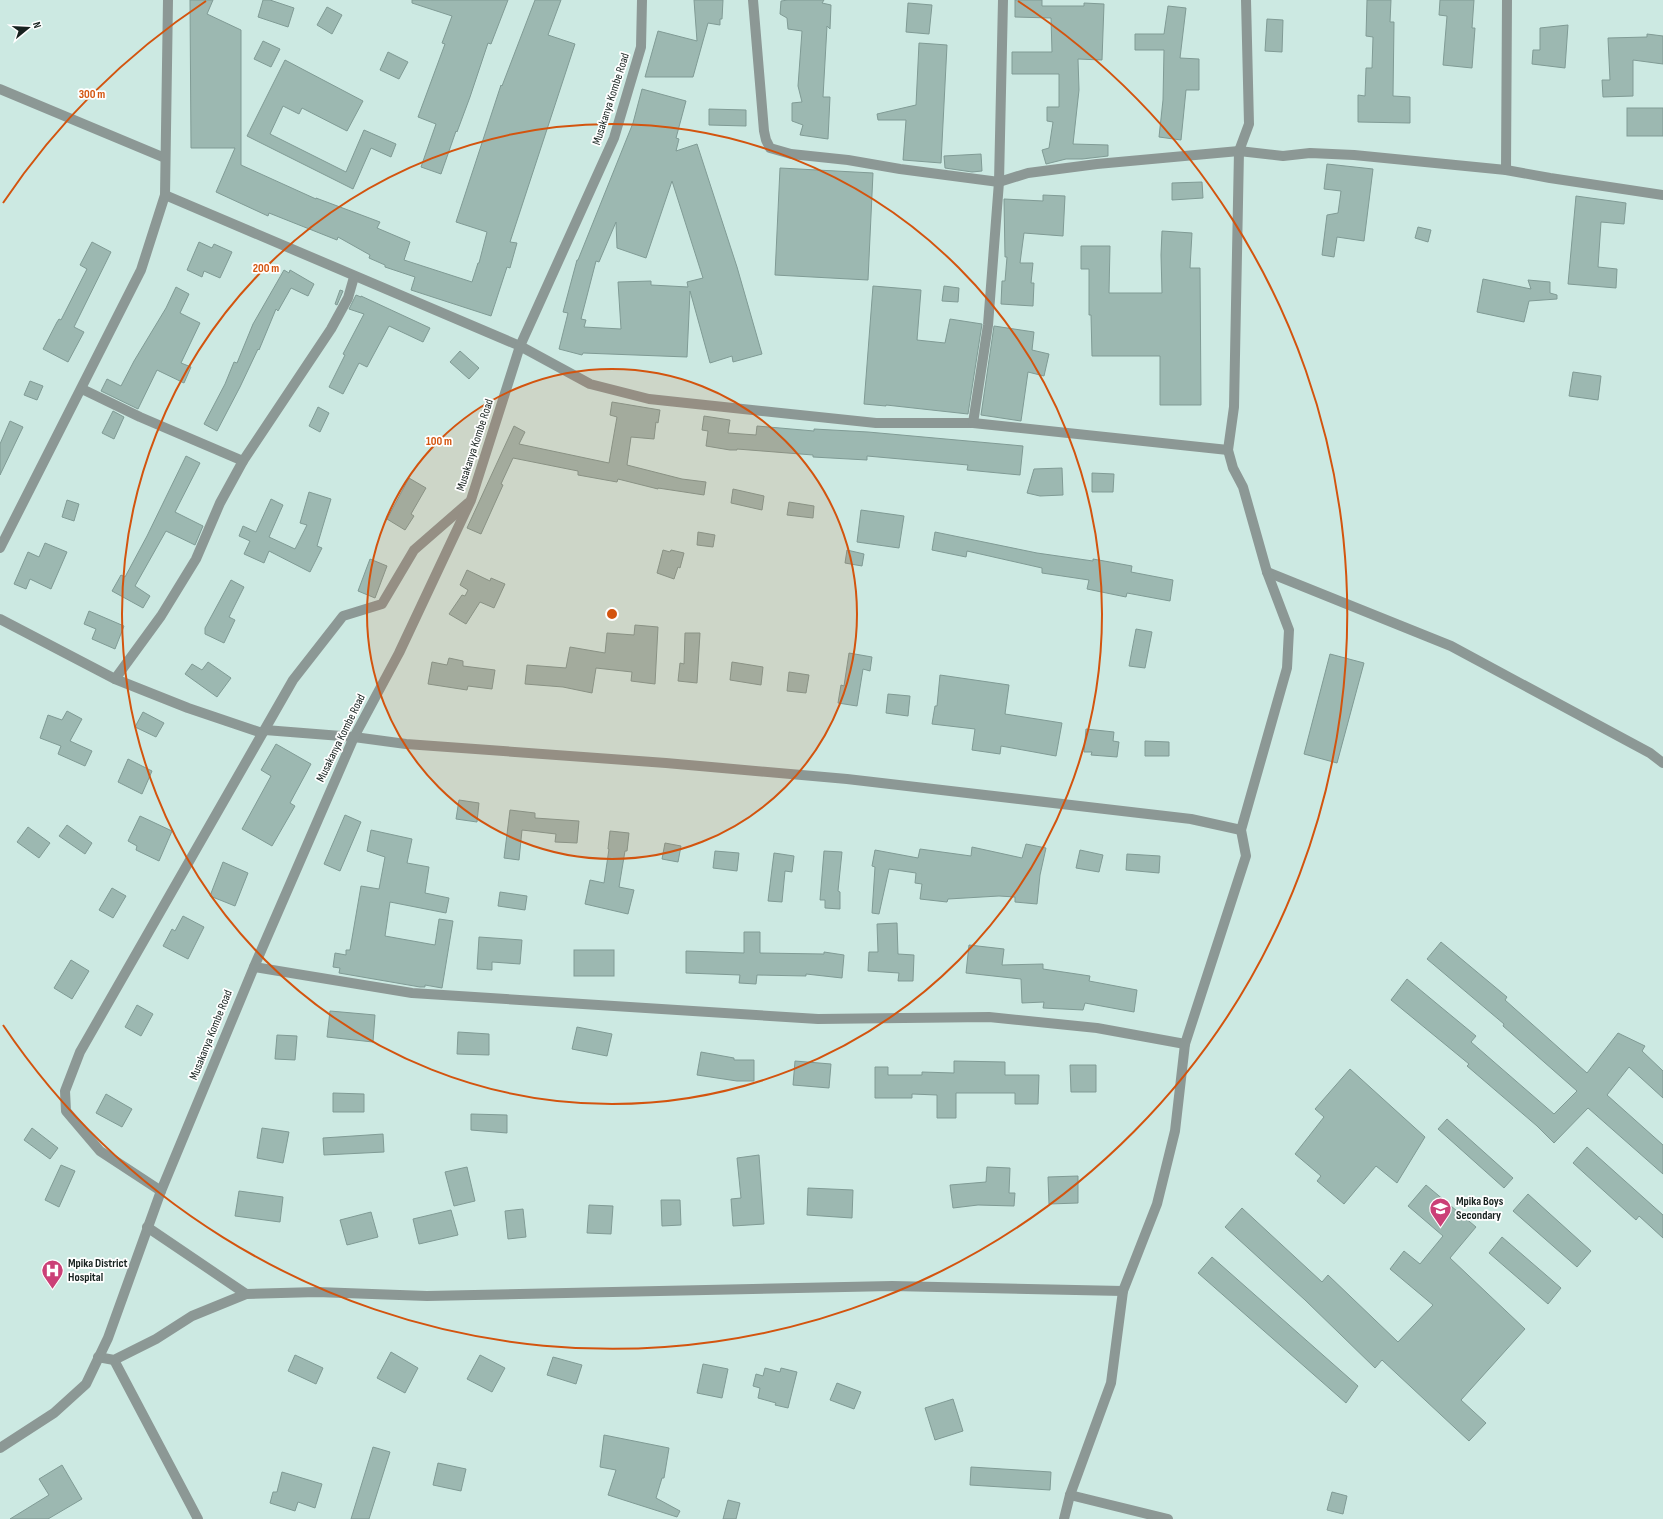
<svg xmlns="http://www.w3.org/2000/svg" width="1663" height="1519" font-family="'Sofia Sans Condensed',sans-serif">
  <rect width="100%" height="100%" fill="#cce9e2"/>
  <g fill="#9cb8b1" stroke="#809b95" fill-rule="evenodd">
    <path d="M190 0H213L207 14 241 30V165L316 199V198L380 222 377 228 410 242 404 260 472 282 478 263H479L487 232 456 222 501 85 502 86 535 0H561L548 35 575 44 510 242 517 243 510 268 507 267 491 316 411 290 415 277 385 267V265L369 258 370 255 338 237 337 240 269 213 268 216 216 192 235 148H191Z"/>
    <path d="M263 0H270L294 8 288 27 258 17Z"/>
    <path d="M412 0H508L491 44 488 43 470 97 457 132 456 131 441 174 421 167 436 124 418 117 445 44 442 43 452 16 412 3Z"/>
    <path d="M694 0H723L722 19H720V25L708 23 693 77H645L658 31 697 41Z"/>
    <path d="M788 0H824L822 3 831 5 830 29 827 26 823 97H830L828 139 800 135 803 125 792 121V103L802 102 798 86 802 31 788 29 787 18 780 14 781 1Z"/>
    <path d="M1015 0H1042V6H1084V3L1104 4 1102 60 1078 59 1079 90 1073 144 1108 145V156L1082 159H1066L1046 164 1042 150 1049 148 1053 122 1047 121V107H1059V74H1012V52H1052L1051 18 1015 17Z"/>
    <path d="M1367 0H1391L1390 22H1394L1393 96 1410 97V123L1358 122V95L1365 96 1366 68H1372L1373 37 1366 36Z"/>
    <path d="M1440 0H1474L1472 28H1475L1472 68 1443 65 1447 16 1439 15Z"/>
    <path d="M908 3 932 5 929 34 906 32Z"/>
    <path d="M1168 6 1186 8 1180 58 1199 59V90H1186L1181 140 1159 137 1163 100 1164 50H1135V34H1164Z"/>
    <path d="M327 7 342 15 332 34 317 25Z"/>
    <path d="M1267 19 1283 20 1282 52 1265 51Z"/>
    <path d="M1568 25 1565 68 1532 64 1533 50H1540V28Z"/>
    <path d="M1647 34 1663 36V64L1633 60V96L1603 97 1602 80H1610L1608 38 1647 37Z"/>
    <path d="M263 41 280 49 271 67 254 59Z"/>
    <path d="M919 43 947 45 941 163 903 160 906 120H878L877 114 916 105Z"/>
    <path d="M388 52 408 62 399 79 380 70Z"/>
    <path d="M285 60 363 101 347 131 302 108 299 114 283 106 270 134 346 172 364 130 396 144 391 157 371 148 353 189 247 136Z"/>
    <path d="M642 89 686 101 676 138 679 139 676 151 697 144 737 267 762 354 733 362 732 356 710 363 690 291 687 357 583 353 582 355 559 349 568 313 563 312 577 260H578L633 123ZM672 181 703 278 687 282 688 287 651 285V281L618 282 621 329 584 327 586 320 581 319 596 261 599 262 616 222 617 248 646 258Z"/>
    <rect x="1627" y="108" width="36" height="28"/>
    <path d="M709 109 746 110V126L709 125Z"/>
    <path d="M981 154 982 171 972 172 945 168 944 156Z"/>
    <path d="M1327 164 1373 169 1364 241 1337 237 1334 257 1322 255 1327 215 1338 213 1341 191 1324 189Z"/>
    <path d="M780 168 873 173 868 280 775 275Z"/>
    <path d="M1202 182 1203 198 1172 200V183Z"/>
    <path d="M1043 195 1065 196 1063 236 1024 233 1020 263H1033L1031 283H1034L1033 306 1001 304 1002 281H1005L1007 257H1005L1004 199 1043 201Z"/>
    <path d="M1576 196 1626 203 1624 224 1601 222 1598 267 1617 269 1616 288 1568 284Z"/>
    <path d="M1418 227 1431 230 1428 242 1415 238Z"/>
    <path d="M1162 231 1192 233 1190 268H1200L1201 405H1160V356H1092L1091 315H1089V269H1081V246H1110L1109 293H1162L1161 255Z"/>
    <path d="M92 242 111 252 74 327 84 332 68 362 43 349 57 322 59 319 61 320 87 269 80 265Z"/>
    <path d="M199 242 212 248 214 244 232 252 220 278 204 271 202 277 187 270Z"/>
    <path d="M284 270 289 273 290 270 314 284 308 296 291 288 278 311 276 309 259 350 258 349 240 387 217 431 204 424 225 384 234 362 237 363 253 324Z"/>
    <path d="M1483 279 1531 289 1528 280 1550 282V293L1557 295V299L1529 301 1524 322 1477 312Z"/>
    <path d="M873 286 921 290 917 340 945 343 950 319 982 324 968 414 886 405V406L864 404Z"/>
    <path d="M944 286 959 288 958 302 942 301Z"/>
    <path d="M176 287 189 294 180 313 200 323 181 363 191 367 184 383 157 370 138 409 101 391 107 379 121 386 134 361 166 308Z"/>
    <path d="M340 290 343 291 337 305 335 304Z"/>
    <path d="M356 295 361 297V296L430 328 423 342 389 326 367 367 359 363 343 394 329 387 345 355 343 354 364 314 349 309Z"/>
    <path d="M994 326 1034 332 1032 350 1049 354 1044 376 1028 372 1021 421 981 415Z"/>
    <path d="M460 351 479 368 469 379 450 362Z"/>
    <path d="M1573 372 1601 376 1598 400 1569 396Z"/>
    <path d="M30 381 43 386 37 400 24 395Z"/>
    <path d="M612 402 660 410 658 423 656 422 654 439 631 437 627 465 682 479 706 482 704 495 658 488V489L618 479 617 482 578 475V471L513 458 501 484 503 485 481 534 467 528 514 426 525 432 519 444 609 463 617 417 610 415Z"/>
    <path d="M318 407 329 413 320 432 309 426Z"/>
    <path d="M113 411 124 417 114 439 102 433Z"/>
    <path d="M704 416 730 420 728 433 756 435 757 426 814 431V429L868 432 1023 446 1020 475 967 470 968 465 867 456V460L813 457V455L737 449V450H730L706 446 708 431 702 430Z"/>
    <path d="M10 421 23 427 0 475V444Z"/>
    <path d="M186 456 200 463 175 512 203 526 195 545 166 531 135 586 150 596 143 608 112 591 121 575 125 577 147 536Z"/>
    <path d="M1062 468 1063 495 1040 496 1027 493 1034 469Z"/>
    <path d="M1092 473 1114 474 1113 492H1092Z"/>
    <path d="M409 478 426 488 411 514 414 516 405 530 387 519Z"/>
    <path d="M733 489 764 496 762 510 731 503Z"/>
    <path d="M309 492 331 499 317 546 322 548 310 572 269 551 264 563 244 554 250 541 239 536 243 526 256 532 271 499 283 505 269 537 295 549 307 525 300 523Z"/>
    <path d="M67 500 79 504 74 521 62 517Z"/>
    <path d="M789 502 814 506 813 518 787 515Z"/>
    <path d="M861 510 904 516 899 548 857 542Z"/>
    <path d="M698 532 715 535 713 547 697 545Z"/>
    <path d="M935 532 1037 553 1093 561V559L1132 566 1131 572 1173 580 1170 601 1127 593 1126 597 1087 589 1089 580 1042 573V568L967 551 966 557 932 550Z"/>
    <path d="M45 543 67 552 51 589 30 579 26 589 14 584 28 552 39 557Z"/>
    <path d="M663 550 670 552 671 550 684 553 680 568 678 567 674 579 657 573Z"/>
    <path d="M847 550 864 554 862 566 845 563Z"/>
    <path d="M370 559 387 566 375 598 358 591Z"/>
    <path d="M467 570 490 581 491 578 505 584 494 608 480 602 466 624 449 614 462 595 465 596 468 590 460 585Z"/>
    <path d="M231 580 244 587 229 617 235 620 224 643 205 634V628Z"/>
    <path d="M89 611 124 626 115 649 92 639 96 629 84 624Z"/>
    <path d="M635 625 658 627 655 684 631 681 632 672 596 668 592 693 563 687 525 684 527 665 566 668 570 647 605 653 607 633 634 635Z"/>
    <path d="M1136 629 1152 632 1145 668 1129 666Z"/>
    <path d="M685 633H700L697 683 678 681 680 663 684 664Z"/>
    <path d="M849 653 872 657 870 671 863 669 857 706 838 703 841 685 844 686Z"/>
    <path d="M1330 654 1364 663 1337 763 1304 754Z"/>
    <path d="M449 658 463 661V666L495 670 492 689 468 686 467 690 428 684 432 662 447 665Z"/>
    <path d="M208 662 231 678 217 697 185 674 192 664 202 670Z"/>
    <path d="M732 662 763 667 761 685 730 680Z"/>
    <path d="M789 672 809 675 806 693 787 691Z"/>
    <path d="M940 675 1009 685 1005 714 1062 723 1056 756 1001 746 1000 754 972 750 975 729 932 724 935 706H937Z"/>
    <path d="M888 694 910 696 908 716 886 713Z"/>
    <path d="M67 711 82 719 70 741 92 751 85 766 58 754 61 746 40 738 48 715 62 720Z"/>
    <path d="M143 712 164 723 156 737 135 727Z"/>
    <path d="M1086 729 1114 732 1113 741 1119 742 1117 757 1091 755 1092 752H1084Z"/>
    <path d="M1145 741 1169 742V756H1145Z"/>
    <path d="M276 744 311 764 290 803 295 806 272 846 242 829 271 776 261 770Z"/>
    <path d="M128 759 152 771 142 794 118 782Z"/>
    <path d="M459 800 479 803 477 822 456 819Z"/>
    <path d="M510 810 535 813V818L579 821 577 843 555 842 556 834 522 830 519 860 504 858Z"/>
    <path d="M345 815 361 822 340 871 324 864Z"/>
    <path d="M140 816 172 831 159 861 136 850 137 846 128 841Z"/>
    <path d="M67 825 92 843 85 854 59 836Z"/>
    <path d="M28 827 50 843 39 858 17 842Z"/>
    <path d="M371 830 412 839 407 863 429 867 425 893 449 898 446 913 390 902 385 936 435 945 439 919 453 921 442 988 425 985V987H420L339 973 340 968 333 967 335 953 346 955V950H350L361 886 379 889 385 857 367 851Z"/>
    <path d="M610 831 629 833 627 851H625L619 887 634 890 628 914 585 904 590 880 604 883 609 849H608Z"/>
    <path d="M665 843 681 846 678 862 662 859Z"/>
    <path d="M1026 844 1046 848 1040 875 1037 904 1015 902V897L999 896 948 899 947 902 920 899 922 884 915 883 916 873 889 869 879 914 872 913 875 867 872 866 875 850 918 858 920 849 971 856 972 847 1022 858Z"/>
    <path d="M1080 850 1103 855 1099 872 1076 868Z"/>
    <path d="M715 851 739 853 737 871 713 868Z"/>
    <path d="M824 851 842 852 838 891 840 892V909L825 908V900H820Z"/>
    <path d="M774 853 794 856 792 872 785 871 782 902 768 901Z"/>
    <path d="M1127 854 1160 856 1159 873 1126 870Z"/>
    <path d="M223 862 248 873 235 906 210 896Z"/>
    <path d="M112 888 126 896 113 918 99 910Z"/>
    <path d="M500 892 527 896 525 910 498 906Z"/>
    <path d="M183 916 204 927 188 959 163 946 172 929 175 931Z"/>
    <path d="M897 923 898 954 914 955 913 981H898L899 973 868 971 869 952H878L877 924Z"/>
    <path d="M744 932H760V953L824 954V952L844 955 842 978 806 974V976L757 975 756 984 739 983 740 975 686 973V951L744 953Z"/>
    <path d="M479 937 522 940 520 964 492 962V970L477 969Z"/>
    <path d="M1441 942 1507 997 1505 1000 1587 1073 1618 1033 1645 1046 1642 1051 1663 1071V1098L1629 1067 1607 1095 1663 1145V1174L1588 1108 1554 1143 1537 1126 1467 1066 1469 1064 1391 1000 1407 979 1476 1036 1471 1042 1554 1114 1577 1091 1503 1026 1504 1024 1427 959Z"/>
    <path d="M969 945 1004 949 1002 965 1043 964V969L1090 976 1089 981 1137 990 1134 1012 1085 1003 1083 1010 1043 1008 1044 1002 1022 1003 1021 979 966 973Z"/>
    <rect x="574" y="950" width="40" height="26"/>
    <path d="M71 960 89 971 72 999 54 988Z"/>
    <path d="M137 1005 153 1014 141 1036 125 1027Z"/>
    <path d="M330 1011 375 1015 373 1042 327 1037Z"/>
    <path d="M577 1027 612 1034 607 1056 572 1049Z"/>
    <path d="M458 1032 489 1034V1055L457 1054Z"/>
    <path d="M277 1035 297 1036 295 1060 275 1059Z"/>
    <path d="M701 1052 734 1058V1060H754V1081H737L697 1075Z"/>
    <path d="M795 1061 831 1064 829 1088 793 1085Z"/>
    <path d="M954 1061 1005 1062V1075H1039L1038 1104H1015V1093H956V1118H937V1095L912 1094V1098H875V1067H888V1075H922V1072L954 1073Z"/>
    <path d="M1070 1065H1096V1092H1071Z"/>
    <path d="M1350 1069 1425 1137 1397 1183 1376 1166 1344 1204 1317 1181 1321 1176 1295 1154 1324 1117 1315 1109Z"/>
    <path d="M333 1093 364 1094V1112H333Z"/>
    <path d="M106 1094 132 1109 122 1127 96 1113Z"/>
    <path d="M471 1114 507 1115V1133L471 1130Z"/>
    <path d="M1447 1119 1513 1178 1504 1188 1438 1129Z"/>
    <path d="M32 1128 58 1148 50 1159 24 1140Z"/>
    <path d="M262 1128 289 1132 283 1163 257 1158Z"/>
    <path d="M383 1134 384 1152 324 1155 323 1138Z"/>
    <path d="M1587 1147 1663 1215V1238L1639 1216 1636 1220 1573 1163Z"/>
    <path d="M759 1155 764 1224 733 1226 731 1199 741 1198 737 1158Z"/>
    <path d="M61 1165 75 1171 59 1207 45 1200Z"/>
    <path d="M467 1167 475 1201 454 1206 445 1172Z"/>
    <path d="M987 1167 1010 1168 1009 1193H1015L1014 1206 978 1205 953 1208 950 1185 986 1182Z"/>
    <path d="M1078 1176V1203L1049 1204 1048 1177Z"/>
    <path d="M1426 1185 1476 1227 1450 1258 1525 1329 1461 1400 1486 1423 1469 1441 1382 1360 1375 1368 1305 1300 1225 1227 1242 1208 1322 1282 1328 1275 1398 1342 1433 1305 1390 1269 1404 1251 1420 1264 1443 1236 1408 1206Z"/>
    <path d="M808 1188 853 1190 852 1218 807 1215Z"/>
    <path d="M239 1191 283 1197 280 1222 235 1216Z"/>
    <path d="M1528 1194 1591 1251 1577 1267 1513 1211Z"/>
    <path d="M661 1200H680L681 1225 662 1226Z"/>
    <path d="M589 1205 613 1206 611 1234 587 1233Z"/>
    <path d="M523 1209 526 1237 508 1239 505 1211Z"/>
    <path d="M451 1210 458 1235 419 1244 413 1219Z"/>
    <path d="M371 1212 378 1237 347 1245 340 1220Z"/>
    <path d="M1502 1237 1561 1288 1548 1304 1489 1253Z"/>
    <path d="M1212 1257 1358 1386 1346 1403 1198 1273Z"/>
    <path d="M391 1352 418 1368 405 1393 377 1378Z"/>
    <path d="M295 1355 323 1368 316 1384 288 1371Z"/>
    <path d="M480 1355 505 1368 492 1392 467 1379Z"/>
    <path d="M553 1357 582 1365 576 1384 547 1375Z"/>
    <path d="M703 1364 728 1369 722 1398 697 1393Z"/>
    <path d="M765 1368 780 1372 781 1368 797 1372 788 1408 775 1405 776 1403 758 1398 760 1388 753 1386 756 1374 763 1376Z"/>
    <path d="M837 1383 861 1392 854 1409 830 1400Z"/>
    <path d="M953 1399 963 1431 935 1440 925 1408Z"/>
    <path d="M604 1435 669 1448 664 1478H662L656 1498 680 1511 677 1517 608 1495 616 1470 600 1467Z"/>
    <path d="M373 1447 390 1452 369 1519H351Z"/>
    <path d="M438 1463 466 1469 461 1491 433 1485Z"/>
    <path d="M62 1465 82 1499 48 1519H10L49 1495 39 1479Z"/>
    <path d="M971 1467 1051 1472 1050 1490 970 1485Z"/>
    <path d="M282 1472 322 1484 315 1508 298 1502 295 1511 270 1503 273 1492H277Z"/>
    <path d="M1332 1492 1347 1496 1343 1514 1327 1510Z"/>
    <path d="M728 1500 740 1503 736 1519H723Z"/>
  </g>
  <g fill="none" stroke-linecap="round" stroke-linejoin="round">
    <g stroke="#8c9895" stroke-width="10">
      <path d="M753 0 764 131 766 140 770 148 791 154 848 160 900 169 999 182 1028 173 1097 164 1239 151 1283 156 1310 153 1354 155 1506 170 1550 178 1663 195"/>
      <path d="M0 89 165 158"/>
      <path d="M1506 170 1507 0"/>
      <path d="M165 195 520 346 590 384 649 399 876 423H973L1228 450"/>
      <path d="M82 389 140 417 243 461"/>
      <path d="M973 423 988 325 999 182 1003 0"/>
      <path d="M0 548 141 270 165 195 168 0"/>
      <path d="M1267 572 1451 646 1650 753 1663 763"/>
      <path d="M0 619 115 679 188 708 262 733 265 730 354 737 406 744 666 763 847 779 1191 819 1241 830"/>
      <path d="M115 679 161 616 196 559 220 503 243 461 331 329 348 298 354 277"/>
      <path d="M254 967 412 993 818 1019 989 1017 1097 1028 1185 1044"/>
      <path d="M161 1191 100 1151 66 1111 65 1091 80 1052 293 680 343 616 382 604 414 550 468 503"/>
      <path d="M147 1227 246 1294"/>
      <path d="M98 1357 114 1360 156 1339 192 1316 246 1294 317 1292 427 1296 892 1286 1123 1291"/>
      <path d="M114 1360 198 1519"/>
      <path d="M0 1448 54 1413 86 1384 108 1338 161 1191 254 967 354 737 399 653 471 500 520 346 614 138 641 47 642 0"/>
      <path d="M1070 1495 1168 1519"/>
      <path d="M1064 1519 1070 1495 1111 1383 1123 1291 1157 1204 1175 1131 1185 1044 1246 856 1241 830 1287 668 1289 630 1267 572 1243 487 1233 468 1228 450 1234 407 1239 151 1249 124 1246 0"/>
    </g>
  </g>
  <circle cx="612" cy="614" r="245" fill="#d3540e" fill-opacity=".12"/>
  <g fill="none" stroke="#d3540e" stroke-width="2">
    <circle cx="612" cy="614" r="245"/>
    <circle cx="612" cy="614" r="490"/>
    <path d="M3 203A735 735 0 0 1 206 1M1018 1A735 735 0 1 1 3 1025"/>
  </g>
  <defs>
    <symbol id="school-pin" viewBox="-11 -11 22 30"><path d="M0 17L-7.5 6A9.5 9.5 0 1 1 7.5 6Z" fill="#cb4077" stroke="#fff"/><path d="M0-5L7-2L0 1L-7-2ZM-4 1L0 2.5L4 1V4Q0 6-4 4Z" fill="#fff"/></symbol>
    <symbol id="hospital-pin" viewBox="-11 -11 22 30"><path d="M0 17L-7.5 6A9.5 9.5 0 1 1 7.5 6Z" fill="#cb4077" stroke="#fff"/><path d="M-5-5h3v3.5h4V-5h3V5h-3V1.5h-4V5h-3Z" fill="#fff"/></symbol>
  </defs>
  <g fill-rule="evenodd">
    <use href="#school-pin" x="1428" y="1196" width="25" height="34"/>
    <use href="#hospital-pin" x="40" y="1258" width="25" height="34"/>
  </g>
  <g text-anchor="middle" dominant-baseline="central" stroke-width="3.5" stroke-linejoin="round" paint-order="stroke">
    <g font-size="12" fill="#17221f" stroke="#fff">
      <text transform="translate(611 99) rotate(-72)">Musakanya Kombe Road</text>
      <text transform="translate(475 445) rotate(-72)">Musakanya Kombe Road</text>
      <text transform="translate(341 738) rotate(-64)">Musakanya Kombe Road</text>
      <text transform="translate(211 1035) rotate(-68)">Musakanya Kombe Road</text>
    </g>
    <g font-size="12" font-weight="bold" fill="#17221f" stroke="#fff" text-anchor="start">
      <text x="1456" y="1201">Mpika Boys<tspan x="1456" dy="14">Secondary</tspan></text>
      <text x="68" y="1263">Mpika District<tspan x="68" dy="14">Hospital</tspan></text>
    </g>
  </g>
  <circle cx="612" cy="614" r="6" fill="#d3540e" stroke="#fff" stroke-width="2"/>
  <g font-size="12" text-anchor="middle" font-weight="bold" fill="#d3540e" stroke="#fff" stroke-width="3.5" stroke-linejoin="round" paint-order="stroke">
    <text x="92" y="98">300 m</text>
    <text x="266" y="272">200 m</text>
    <text x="439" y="445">100 m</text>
  </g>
  <g transform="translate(28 28) rotate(72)" stroke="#ffffff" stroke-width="3" paint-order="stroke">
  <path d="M0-3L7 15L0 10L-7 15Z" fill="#17221f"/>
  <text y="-6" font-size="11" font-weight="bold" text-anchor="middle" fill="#17221f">N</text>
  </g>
</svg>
